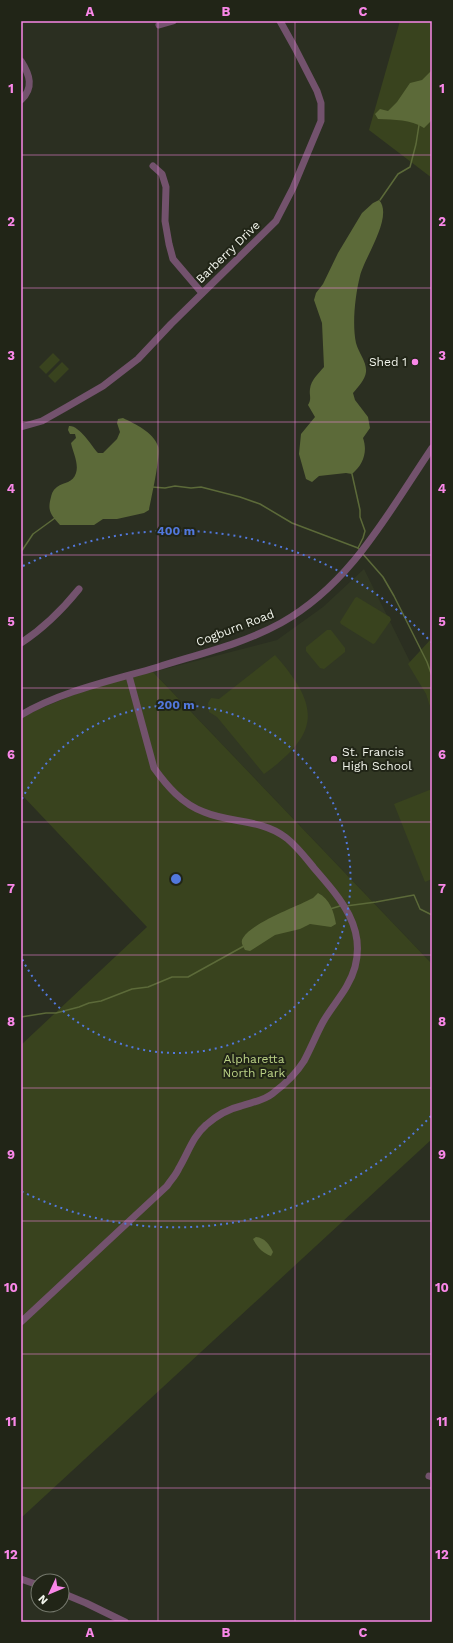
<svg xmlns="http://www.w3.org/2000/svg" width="453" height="1643" font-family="'Work Sans',sans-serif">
  <rect width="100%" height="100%" fill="#2b2f21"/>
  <path fill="#313723" d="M364 569 427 696 432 713V964L153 672 277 640 323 607Z"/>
  <g fill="#39431e">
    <path d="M400 21H432V178L369 130Z"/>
    <path d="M53 353 60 360 46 374 39 367Z"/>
    <path d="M62 362 69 369 55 383 48 376Z"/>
    <path d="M357 597 390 617 391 620 375 643 373 644 341 624 340 622 355 598Z"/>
    <path d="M327 630H331L345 648V652L324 669 320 668 306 651V647Z"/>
    <path d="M432 638V713L426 694 408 664Z"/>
    <path d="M275 655C320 706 321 733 264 774L217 717 209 712 208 703 211 698 219 699Z"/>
    <path d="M153 672 432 964V1139L21 1518V1045L147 927 21 794V718L39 709 105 682Z"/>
    <path d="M432 789V879L425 882 394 804Z"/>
  </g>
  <g fill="#5c6a39">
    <path d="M432 70 431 121 424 128C410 119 395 120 378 119L375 114 380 109 388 111 397 102 410 83 422 80Z"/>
    <path d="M379 200C394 216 364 258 360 276 355 296 352 324 356 343 359 354 367 362 366 372 365 380 358 387 353 393L355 400 368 417 370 428 363 438C368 452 363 465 352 474L346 473 319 476 312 482 306 479 299 454 301 434 315 417 308 405C312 398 309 396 310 389 311 380 318 374 324 367L322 323 314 300 316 293 323 284 338 253 362 213 373 203Z"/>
    <path d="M123 418C135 424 153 432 158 446 161 456 151 499 149 510L144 513 117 519H103L94 525H60C51 515 47 511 51 497 52 493 53 490 57 487 64 482 73 483 76 473 79 463 73 453 71 443L76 438 75 434H70L68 430 69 426C79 425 91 445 98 453H103L117 439 120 432 117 423 118 419Z"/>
    <path d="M318 893C330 899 334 912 336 924L331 927 310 924 300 929 275 935 250 951 245 950C243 946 240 942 243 938 253 922 296 907 313 898Z"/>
    <path d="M256 1237C265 1238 269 1244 273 1252L271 1256C263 1253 257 1247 253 1239Z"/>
  </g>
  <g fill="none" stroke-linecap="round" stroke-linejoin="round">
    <g stroke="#5c6a39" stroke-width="1.5">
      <path d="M380 200 398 174 410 167 416 144 419 125"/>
      <path d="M352 474 360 510V517L365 531 363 538 358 548"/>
      <path d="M152 487 165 488 175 486 191 488 201 487 240 497 260 504 292 523 358 548 360 550"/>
      <path d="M21 552 33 534 55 518"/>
      <path d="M362 553 383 577 394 596 427 662 432 676"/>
      <path d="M346 906 376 902 414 895 420 909 432 915"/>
      <path d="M330 909 340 906"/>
      <path d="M21 1017 46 1013H56L79 1007 89 1003 101 1001 132 989 148 987 172 977H188L244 946"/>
    </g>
    <g stroke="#73526d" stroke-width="7">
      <path d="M159 25 173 21"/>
      <path d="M21 61C30 75 34 88 21 100"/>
      <path d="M153 166 162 174 166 187 165 221 169 244 173 259 202 293"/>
      <path d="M21 427 42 421 65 408 103 386 138 359 171 324 276 221 293 188 321 121V103L317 91 295 48 280 21"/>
      <path d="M21 643C44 628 62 610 79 589"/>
      <path d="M21 715C61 691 114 680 158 667 199 654 243 644 281 623 351 584 388 513 432 448"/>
      <path d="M21 1322 167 1186C171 1180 176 1175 179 1168 188 1153 193 1136 206 1125 216 1116 228 1109 241 1106 252 1102 263 1101 272 1094 284 1085 296 1074 304 1061 311 1048 316 1035 323 1022 333 1004 349 989 355 967 366 926 339 897 314 868 305 857 296 845 285 837 261 819 230 823 204 812 182 804 167 786 154 768L129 676"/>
      <path d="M429 1476 432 1477"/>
      <path d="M21 1579 38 1585"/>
      <path d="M62 1593 86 1603 125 1622"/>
    </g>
  </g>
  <path fill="none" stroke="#f987e8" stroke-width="1" stroke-opacity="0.55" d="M158 21V1622M295 21V1622M21 155H432M21 288H432M21 422H432M21 555H432M21 688H432M21 822H432M21 955H432M21 1088H432M21 1221H432M21 1354H432M21 1488H432"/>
  <g fill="none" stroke="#5278dd" stroke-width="2" stroke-dasharray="2 4">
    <path d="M22 799A174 174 0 1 1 22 959"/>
    <path d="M431 1116A348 348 0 0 1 23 1192M23 566A348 348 0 0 1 431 642"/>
  </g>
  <g fill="#f987e8" stroke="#212517" stroke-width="1.5">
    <circle cx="415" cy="362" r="4"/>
    <circle cx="334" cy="759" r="4"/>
  </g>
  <g text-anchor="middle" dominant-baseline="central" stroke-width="4" stroke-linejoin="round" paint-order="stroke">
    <g font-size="12" fill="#f1f4eb" stroke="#212517">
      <text transform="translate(228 252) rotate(-44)">Barberry Drive</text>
      <text transform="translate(235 628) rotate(-21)">Cogburn Road</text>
    </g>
    <g font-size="12" fill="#f1f4eb" stroke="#212517" text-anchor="end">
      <text x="407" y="362">Shed 1</text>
      <text x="342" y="752" text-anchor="start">St. Francis<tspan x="342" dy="14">High School</tspan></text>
    </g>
    <g font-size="12" fill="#bad185" stroke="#212517">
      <text x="254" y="1059">Alpharetta<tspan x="254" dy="14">North Park</tspan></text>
    </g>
  </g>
  <circle cx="176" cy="879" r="6" fill="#5278dd" stroke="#212517" stroke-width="2"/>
  <g font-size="12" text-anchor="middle" font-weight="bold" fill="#5278dd" stroke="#212517" stroke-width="4" stroke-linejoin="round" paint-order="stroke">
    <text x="176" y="535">400 m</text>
    <text x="176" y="709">200 m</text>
  </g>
  <rect width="453" height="1643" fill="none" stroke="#212517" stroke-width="44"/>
  <g transform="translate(50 1593) rotate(226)"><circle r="19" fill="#212517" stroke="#74786c"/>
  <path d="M0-3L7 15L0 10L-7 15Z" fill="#f987e8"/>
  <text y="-6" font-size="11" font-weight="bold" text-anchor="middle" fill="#f1f4eb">N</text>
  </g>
  <rect x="22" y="22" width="409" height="1599" fill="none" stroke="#f987e8" stroke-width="1.5"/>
  <g font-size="13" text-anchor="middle" font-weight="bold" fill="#f987e8">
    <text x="90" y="16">A</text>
    <text x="226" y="16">B</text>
    <text x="363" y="16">C</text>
    <text x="11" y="93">1</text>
    <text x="442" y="93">1</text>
    <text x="11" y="226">2</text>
    <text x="442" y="226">2</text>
    <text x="11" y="360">3</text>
    <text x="442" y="360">3</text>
    <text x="11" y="493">4</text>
    <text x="442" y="493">4</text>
    <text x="11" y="626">5</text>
    <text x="442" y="626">5</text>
    <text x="11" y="759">6</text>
    <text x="442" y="759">6</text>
    <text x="11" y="893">7</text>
    <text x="442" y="893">7</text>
    <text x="11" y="1026">8</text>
    <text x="442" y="1026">8</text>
    <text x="11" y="1159">9</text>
    <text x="442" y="1159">9</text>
    <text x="11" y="1292">10</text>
    <text x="442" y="1292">10</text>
    <text x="11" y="1426">11</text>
    <text x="442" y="1426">11</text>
    <text x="11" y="1559">12</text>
    <text x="442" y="1559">12</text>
    <text x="90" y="1637">A</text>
    <text x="226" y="1637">B</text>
    <text x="363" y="1637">C</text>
  </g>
</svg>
